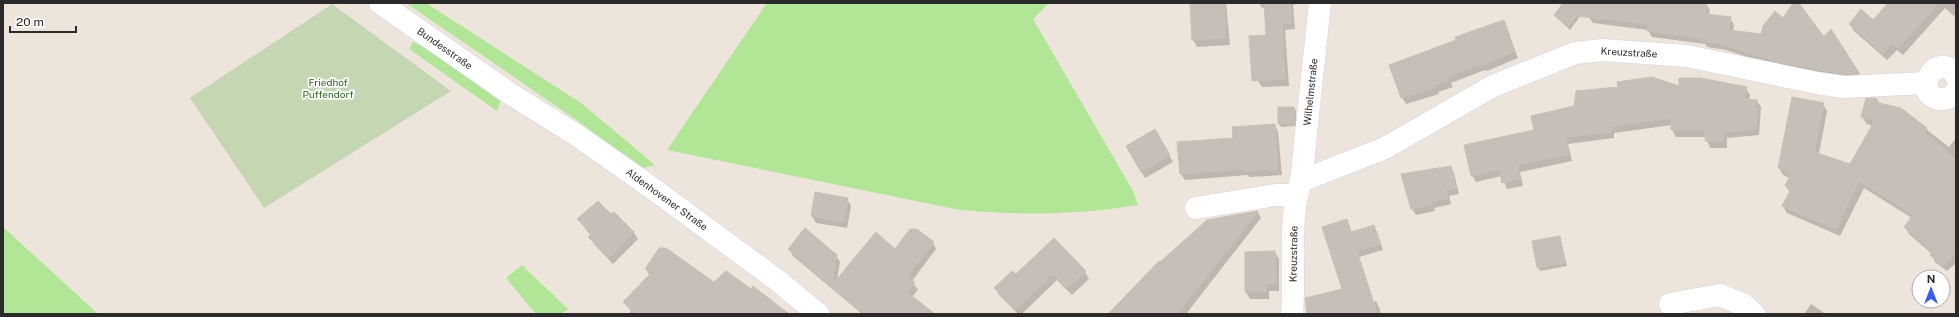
<svg xmlns="http://www.w3.org/2000/svg" width="1959" height="317" font-family="'Public Sans',sans-serif">
  <rect width="100%" height="100%" fill="#ede5db"/>
  <g fill="#b0e695">
    <path d="M406 3H426L581 103 655 165 640 169 578 121Z"/>
    <path d="M767 3H1049L1033 19 1133 191 1138 205C1078 215 1015 216 955 209L667 150Z"/>
    <path d="M413 42 434 53 501 99 497 111 409 49Z"/>
    <path d="M3 227 98 314H3Z"/>
    <path d="M522 265 568 309 561 314H536L506 278Z"/>
  </g>
  <path fill="#c4d7b2" d="M332 4 451 91 264 208 190 98Z"/>
  <g fill="#0003">
    <path d="M1191 3H1226L1230 45 1197 47 1193 40Z"/>
    <path d="M1259 3H1300L1293 5 1295 29 1285 30 1289 86 1262 87 1258 81 1267 36 1265 7 1262 8Z"/>
    <path d="M1564 3H1568L1581 15 1570 30 1555 16Z"/>
    <path d="M1591 3 1706 4 1710 10 1709 16 1730 18 1734 25 1733 31 1761 35 1783 19 1794 3H1797L1824 38 1831 30 1862 80 1778 67 1726 50 1707 47 1705 44 1652 37 1648 30 1593 23 1589 17Z"/>
    <path d="M1890 3H1956V13L1954 16 1945 8 1903 55 1897 50 1887 60 1854 31 1850 24 1873 21Z"/>
    <path d="M1503 21 1518 58 1487 71 1485 70 1451 83 1453 87 1438 92 1439 94 1406 104 1402 97Z"/>
    <path d="M1680 87 1746 88 1750 95 1749 100 1757 101 1761 107 1759 135 1727 138V148H1710L1706 137H1676L1672 130V125L1614 133V138L1568 144 1572 161 1520 172 1523 186 1507 189 1502 176 1476 182 1472 175 1535 131Z"/>
    <path d="M1823 104 1827 111 1819 154 1850 165 1873 126 1867 124 1862 117 1878 104 1900 109 1949 147 1956 138V263L1947 271 1935 262 1932 254 1909 234 1905 227 1912 218 1864 188 1840 236 1787 213 1783 206 1790 193 1786 186 1790 178 1783 175 1779 168Z"/>
    <path d="M1294 108 1296 111V126L1281 127 1279 124Z"/>
    <path d="M1275 125 1278 132 1282 175 1250 177 1248 175 1185 180 1181 174 1234 139Z"/>
    <path d="M1155 131 1173 162 1145 178 1127 147Z"/>
    <path d="M1451 167 1454 173 1459 194 1449 196 1451 204 1434 208 1435 211 1416 215 1412 209Z"/>
    <path d="M847 199 851 206 847 228 816 223 812 216Z"/>
    <path d="M1258 212 1261 218 1186 314H1119L1160 263 1208 221Z"/>
    <path d="M614 213 634 233 638 239 613 264 594 244 590 238 591 236 578 219 611 216Z"/>
    <path d="M1346 220 1352 233 1374 226 1377 232 1383 250 1359 257 1374 302 1376 301 1379 307 1381 314H1308L1306 299 1343 290Z"/>
    <path d="M1560 237 1567 266 1540 271 1538 267Z"/>
    <path d="M1054 239 1085 272 1089 279 1072 295 1057 280 1022 314H1018L999 295 995 288 1016 275Z"/>
    <path d="M933 243 936 249 912 281 918 290 912 297 934 314H862L793 256 790 250 836 256 840 262 837 280 895 250Z"/>
    <path d="M1275 252 1279 259V291H1269V299H1250L1246 292Z"/>
    <path d="M646 269 715 283 786 314H628L631 311 624 302 650 276Z"/>
    <path d="M1811 304 1826 314H1804Z"/>
  </g>
  <g fill="#c5bfb8" stroke="#c8c1b5">
    <path d="M1190 3H1224L1226 38 1192 40Z"/>
    <path d="M1264 3H1290L1292 23 1282 24 1285 79 1252 81 1249 36 1266 35Z"/>
    <path d="M1563 3H1707L1705 14 1731 17 1729 30 1761 34 1763 26 1775 11 1783 18 1793 3H1799L1824 37 1831 29 1860 74H1845L1777 62 1722 44 1702 41V38L1647 31 1648 24 1576 16 1568 27 1554 15Z"/>
    <path d="M1888 3H1939L1898 48 1893 43 1883 54 1849 24 1861 9 1873 20Z"/>
    <path d="M1504 20 1515 51 1482 65 1481 64 1448 76 1449 80 1435 85 1436 87 1401 98 1389 65 1456 40 1455 37Z"/>
    <path d="M1652 77 1679 86V78H1700L1747 87 1744 99 1757 100 1756 129 1723 132 1724 141H1705V130H1671V118L1611 126V132L1565 137 1569 154 1517 165 1520 179 1502 183 1499 169 1471 176 1464 145 1534 130 1531 116 1574 106 1576 91 1618 87 1617 82Z"/>
    <path d="M1792 97 1824 103 1814 152 1850 164 1875 120 1861 117 1866 98H1876L1879 103 1901 108 1927 128 1925 132 1956 160V252L1947 262 1942 265 1930 255 1932 252 1904 227 1913 215 1859 181 1836 229 1782 206 1791 189 1785 186 1791 174 1778 168Z"/>
    <path d="M1278 107H1294L1295 123 1278 124Z"/>
    <path d="M1275 124 1278 169 1245 171V169L1180 174 1177 142 1233 138 1232 127Z"/>
    <path d="M1155 129 1170 155 1141 172 1126 146Z"/>
    <path d="M1451 166 1456 188 1446 190 1448 198 1431 201 1432 205 1411 209 1401 174Z"/>
    <path d="M815 192 848 198 843 222 811 216Z"/>
    <path d="M598 201 611 214 614 212 634 232 609 258 588 237 592 234 577 219Z"/>
    <path d="M1258 211 1177 314H1108L1159 261 1160 262 1207 220Z"/>
    <path d="M1347 219 1351 232 1374 225 1380 244 1357 251 1377 314H1307L1305 298 1342 289 1322 227Z"/>
    <path d="M805 228 837 255 832 285 876 232 895 249 910 229H917L934 242 907 276 915 283 907 292 935 314H863L788 249Z"/>
    <path d="M1560 236 1565 263 1537 268 1532 241Z"/>
    <path d="M1054 238 1086 271 1067 288 1053 274 1015 310 994 288 1012 271 1016 274Z"/>
    <path d="M659 248H666L714 282 726 271 751 289 753 286 789 314H636L623 302 651 273 645 269Z"/>
    <path d="M1275 251 1276 284H1266V292H1245V252Z"/>
  </g>
  <g fill="none" stroke-linecap="round" stroke-linejoin="round">
    <defs>
      <g id="street">
        <path d="M1956 76C1939 47 1908 95 1941 99 1947 100 1953 96 1956 91"/>
        <path d="M1301 181 1320 3"/>
        <path d="M1196 208 1276 195H1297"/>
        <path d="M1670 304 1720 295 1744 305 1754 314"/>
        <path d="M1292 314C1296 270 1287 224 1301 181L1385 148 1493 86 1575 53 1603 50 1687 56 1817 83 1844 87 1927 83"/>
      </g>
      <path id="secondary" d="M380 3 509 93 578 136 645 183 777 280 818 314"/>
    </defs>
    <use href="#street" stroke="#d1d4e4" stroke-width="23"/>
    <use href="#secondary" stroke="#d1d4e4" stroke-width="23"/>
    <use href="#street" stroke="#fff" stroke-width="22"/>
    <use href="#secondary" stroke="#fff" stroke-width="22"/>
  </g>
  <g text-anchor="middle" dominant-baseline="central" stroke-width="3.5" stroke-linejoin="round" paint-order="stroke">
    <g font-size="10" fill="#2a2a2a" stroke="#fff">
      <text transform="translate(445 48) rotate(35)">Bundesstraße</text>
      <text transform="translate(1629 52) rotate(3)">Kreuzstraße</text>
      <text transform="translate(1310 92) rotate(-84)">Wilhelmstraße</text>
      <text transform="translate(667 199) rotate(36)">Aldenhovener Straße</text>
      <text transform="translate(1293 254) rotate(-89)">Kreuzstraße</text>
    </g>
    <g font-size="10" fill="#286a17" stroke="#fff">
      <text x="328" y="82">Friedhof<tspan x="328" dy="12">Puffendorf</tspan></text>
    </g>
  </g>
  <rect width="1959" height="317" fill="none" stroke="#2a2a2a" stroke-width="8"/>
  <g transform="translate(1931 289)"><circle r="19" fill="#ffffff" stroke="#aaaaaa"/>
  <path d="M0-3L7 15L0 10L-7 15Z" fill="#365bff"/>
  <text y="-6" font-size="11" font-weight="bold" text-anchor="middle" fill="#2a2a2a">N</text>
  </g>
  <path d="M10 26v6h66v-6" fill="none" stroke="#2a2a2a" stroke-width="2"/>
  <text x="16" y="26" font-size="12" fill="#2a2a2a" stroke="#ffffff" stroke-width="3" paint-order="stroke">20 m</text>
</svg>
